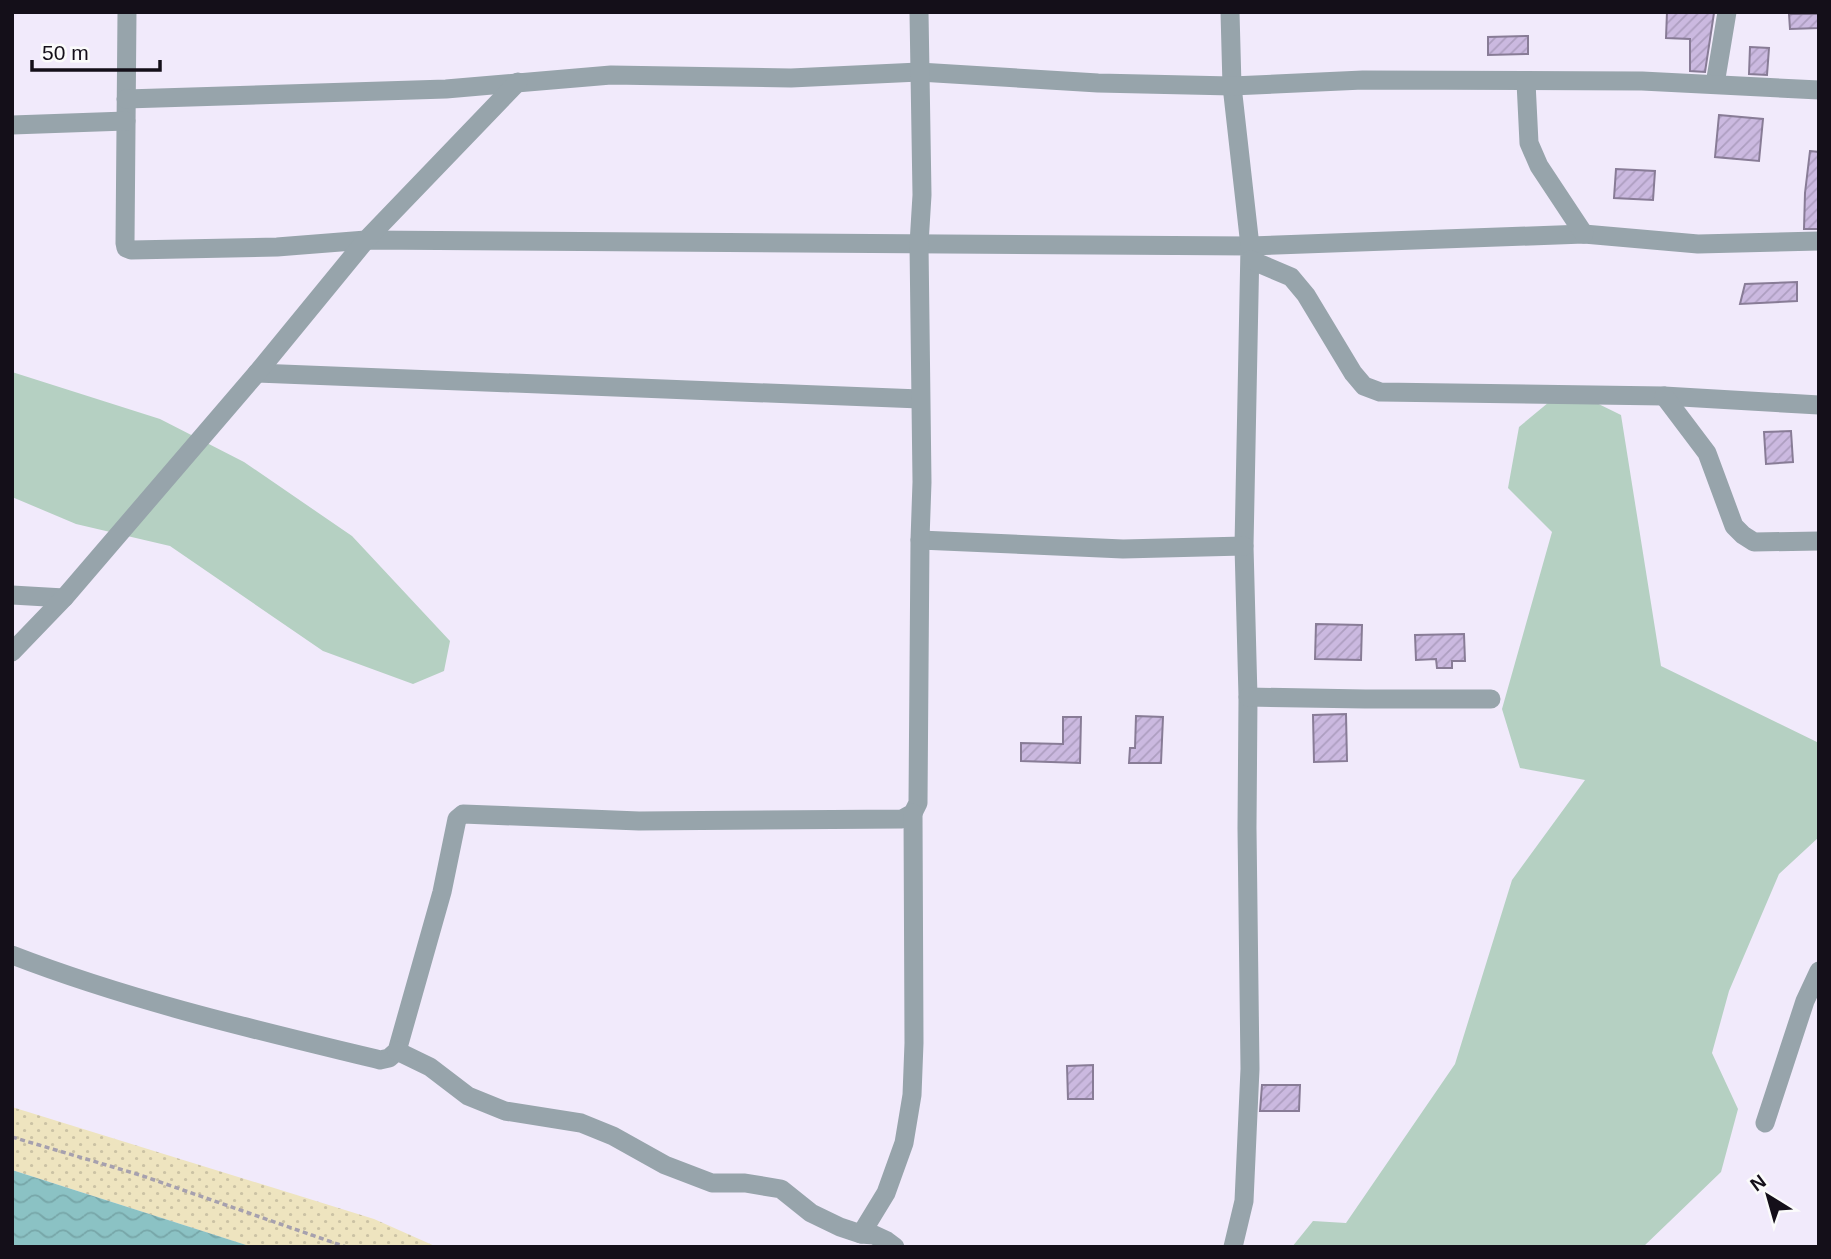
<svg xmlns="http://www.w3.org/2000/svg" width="1831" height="1259" font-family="Arial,sans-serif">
  <defs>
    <pattern id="sand-dots" width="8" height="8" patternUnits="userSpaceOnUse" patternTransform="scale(1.75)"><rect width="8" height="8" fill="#eee4bf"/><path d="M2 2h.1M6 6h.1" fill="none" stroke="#cbc2a4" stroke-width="1.8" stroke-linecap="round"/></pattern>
    <pattern id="water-waves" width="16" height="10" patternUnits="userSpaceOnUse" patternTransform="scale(1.75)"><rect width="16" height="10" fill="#8bc2c4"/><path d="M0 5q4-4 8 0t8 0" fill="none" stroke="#77a6a8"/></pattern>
    <pattern id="building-hatch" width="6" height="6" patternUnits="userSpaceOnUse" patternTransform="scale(1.75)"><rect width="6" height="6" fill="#cbb9e0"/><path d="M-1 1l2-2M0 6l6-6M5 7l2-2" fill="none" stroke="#ad9ec0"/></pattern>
  </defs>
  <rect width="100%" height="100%" fill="#f1eafb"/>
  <g fill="#b5d0c2">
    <path d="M12 372 160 419 244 462 352 536 450 641 444 671 413 684 323 651 170 546 76 524 12 497Z"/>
    <path d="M1566 388 1621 415 1661 666 1819 743V837L1779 874 1729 991 1712 1053 1738 1109 1721 1172 1643 1247H1292L1313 1221 1346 1223 1455 1064 1512 880 1585 780 1520 768 1502 709 1552 532 1508 488 1519 427Z"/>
  </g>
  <path fill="url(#sand-dots)" d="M12 1107 374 1219 437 1247H252L12 1170Z"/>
  <path fill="url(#water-waves)" d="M12 1170 243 1244 252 1247H12Z"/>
  <g fill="url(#building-hatch)" stroke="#887c96" stroke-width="2">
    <path d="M1667 12 1714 13 1705 72 1690 71V39L1666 38Z"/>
    <path d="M1789 14H1819V28L1790 29Z"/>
    <path d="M1528 36V54L1488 55V37Z"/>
    <path d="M1750 47 1769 48 1767 75 1749 74Z"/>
    <path d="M1719 115 1763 119 1759 161 1715 157Z"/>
    <path d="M1810 151 1819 152V229H1804L1805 193Z"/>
    <path d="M1616 169 1655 171 1653 200 1614 198Z"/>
    <path d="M1797 282V301L1740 304 1745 284Z"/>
    <path d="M1791 431 1793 462 1766 464 1764 432Z"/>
    <path d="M1316 624 1362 625 1361 660 1315 659Z"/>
    <path d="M1464 634 1465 661H1452V668H1437L1436 659 1416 660 1415 635Z"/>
    <path d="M1346 714 1347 761 1314 762 1313 715Z"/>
    <path d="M1136 716 1163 717 1161 763H1129L1130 748H1135Z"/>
    <path d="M1063 717H1081L1080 763 1021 761V743L1063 744Z"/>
    <path d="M1093 1065V1099H1068L1067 1066Z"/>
    <path d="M1262 1085H1300L1299 1111H1260Z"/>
  </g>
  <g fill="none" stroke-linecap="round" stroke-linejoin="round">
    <path stroke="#a6a0ae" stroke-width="3.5" stroke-dasharray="5 3.5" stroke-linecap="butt" d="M12 1137 140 1175 346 1247"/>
    <g stroke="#97a4ab" stroke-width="19">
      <path d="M127 12 125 243 126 248 131 250 277 247 366 240 1250 246 1244 546 1248 697 1247 828 1250 1069 1244 1201 1233 1247"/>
      <path d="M1230 12 1232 86 1250 246 1584 234 1698 244 1819 241"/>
      <path d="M1526 82 1529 143 1539 166 1584 234"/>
      <path d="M1715 84 1727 12"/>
      <path d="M126 99 446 89 611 75 791 78 919 72 1098 83 1232 86 1363 80 1642 81 1819 90"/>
      <path d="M12 125 126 121"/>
      <path d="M1251 260 1291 277 1306 295 1353 373 1364 386 1380 392 1664 396 1819 405"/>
      <path d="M257 373 920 399"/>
      <path d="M1664 396 1707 453 1734 526 1743 535 1754 542 1819 541"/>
      <path d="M920 540 1123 549 1244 546"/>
      <path d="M12 595 64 598"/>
      <path d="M12 652 64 598 257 373 366 240 518 82"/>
      <path d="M1248 697 1365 699H1491"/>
      <path d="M12 955C131 1001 256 1030 380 1060L389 1058 397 1051 442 892 457 819 463 814 639 821 902 819 913 813 918 803 920 540 922 482 919 244 922 195 919 12"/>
      <path d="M397 1051 430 1067 468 1096 505 1111 581 1123 613 1136 665 1165 712 1183H745L781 1189 811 1213 840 1227 861 1234 874 1235 887 1241 895 1247"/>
      <path d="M1765 1123 1805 1001 1819 971"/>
      <path d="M861 1234 886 1193 904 1143 912 1095 914 1043 913 813"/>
    </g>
  </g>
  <rect width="1831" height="1259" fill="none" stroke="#140f19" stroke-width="28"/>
  <g transform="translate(1768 1196) rotate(323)" stroke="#fbfbfb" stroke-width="5" paint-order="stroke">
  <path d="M0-5L12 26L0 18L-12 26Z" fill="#140f19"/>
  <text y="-10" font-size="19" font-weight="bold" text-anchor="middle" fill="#140f19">N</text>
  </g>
  <path d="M32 60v10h128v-10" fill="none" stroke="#140f19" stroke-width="3.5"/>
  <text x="42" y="60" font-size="21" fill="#140f19" stroke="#fbfbfb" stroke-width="5" paint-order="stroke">50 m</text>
</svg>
